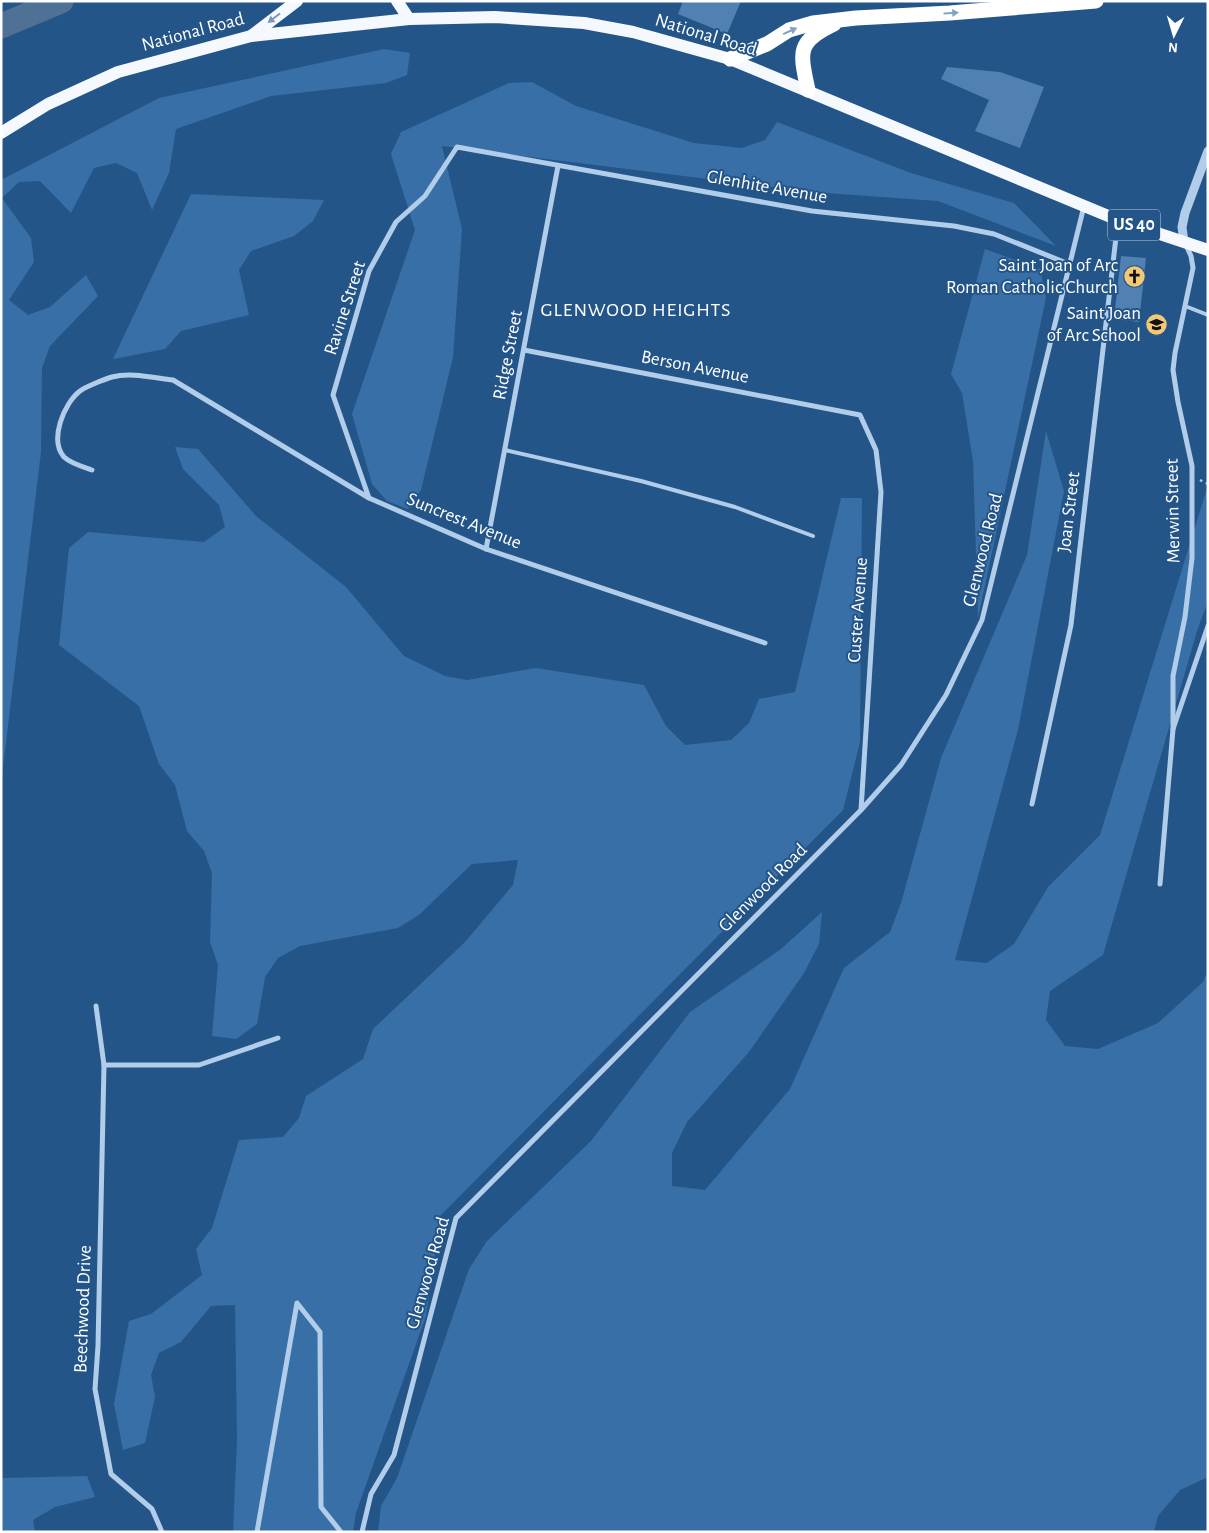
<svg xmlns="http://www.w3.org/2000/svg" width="1209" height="1533" font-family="'Alegreya Sans',sans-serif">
  <rect width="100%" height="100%" fill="#245589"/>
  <g fill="#386fa6">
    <path d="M384 49 410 53 407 75 386 83 271 96 176 129 169 173 152 210 137 173 116 163 94 168 71 213 40 181 19 182 2 198 31 238 34 262 9 300 28 315 50 307 86 275 98 296 50 346 42 368 41 452 1 784V180L159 98Z"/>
    <path d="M532 82 576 106 694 143 742 148 765 140 777 122 911 173 1014 203 1056 246 938 201 812 192 442 146 462 229 453 357 421 490 408 509 387 501 372 484 352 414 415 230 391 154 401 132 509 83Z"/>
    <path d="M191 194 324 200 313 221 294 236 251 251 239 270 249 315 181 331 165 349 113 359Z"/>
    <path d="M985 249 1040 269 1046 298 978 618 973 461 962 393 951 374Z"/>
    <path d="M1046 431 1064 491 1018 730 955 960 987 963 1014 944 1048 887 1100 835 1208 485V601L1197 631 1103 955 1050 991 1046 1020 1065 1046 1098 1049 1158 1023 1203 982 1208 971V1477L1180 1490 1158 1516 1154 1532H378L381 1506 397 1478 469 1269 487 1241 591 1141 690 1012 781 949 822 912 819 944 804 973 749 1052 687 1122 672 1153V1186L705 1190 790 1089 844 968 890 932 901 903 941 758 1027 555Z"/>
    <path d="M175 447 198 449 256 516 346 587 404 656 445 676 467 680 536 668 644 685 666 726 685 745 731 740 749 723 759 699 795 692 841 498H862L860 742 843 810 441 1215 426 1316 356 1513 353 1532H233L237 1440 235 1305 211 1306 181 1342 159 1353 151 1375 155 1397 145 1443 123 1450 114 1404 129 1321 151 1314 202 1275 196 1249 212 1228 239 1140 283 1137 299 1118 306 1096 363 1059 373 1029 465 942 513 885 518 860 472 864 419 915 398 928 300 946 278 958 265 977 257 1024 236 1039 212 1036 218 965 210 942 212 873 204 851 187 831 175 785 159 764 139 706 59 645 69 548 88 532 204 542 225 527 219 505 183 469Z"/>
    <path d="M87 1476 95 1497 55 1507 33 1520 35 1532H1V1478Z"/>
  </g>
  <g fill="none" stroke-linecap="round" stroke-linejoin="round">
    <path stroke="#4f7196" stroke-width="25" d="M1 26 61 1"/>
  </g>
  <g fill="#5081b2">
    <path d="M683 1H741L727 34 678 14Z"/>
    <path d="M947 67 1000 72 1044 87 1020 148 975 131 989 100 941 79Z"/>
    <path d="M1121 256 1146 258 1139 322 1114 319Z"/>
  </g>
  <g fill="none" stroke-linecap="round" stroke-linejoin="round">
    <path stroke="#b1cdea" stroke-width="2.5" stroke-dasharray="2.5 4" stroke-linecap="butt" d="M1200 480 1208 484"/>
    <g stroke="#b1cdea" stroke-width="4">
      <path d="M1185 306 1208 315"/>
      <path d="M505 450 641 481 735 507 813 536"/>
    </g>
    <g stroke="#b1cdea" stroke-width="5">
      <path d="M524 350 860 415 876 450 881 492 861 810"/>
      <path d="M92 470C83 467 70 463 64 457 49 440 64 403 80 391 85 387 105 379 112 377 131 372 154 378 173 380L369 498 486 549 765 643"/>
      <path d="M369 498 333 395 369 271 396 222 425 196 457 147 812 211 954 226 994 234 1069 264"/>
      <path d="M486 549 558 166"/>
      <path d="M1173 729V676L1185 617 1192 558V466L1178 402 1173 370 1175 353 1193 268 1191 256 1186 245"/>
      <path d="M1032 804 1071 625 1118 220"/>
      <path d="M1160 884 1173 729 1208 626"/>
      <path d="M96 1006 104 1065 98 1346 95 1389 111 1474 152 1509 162 1532"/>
      <path d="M104 1065H199L278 1038"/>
      <path d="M257 1532 297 1303 320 1332 321 1507 341 1532"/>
      <path d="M362 1532 371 1494 394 1455 456 1218 861 810 901 765 946 695 982 620 1084 206"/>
    </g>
    <path stroke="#b1cdea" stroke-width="9" d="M1184 242 1182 227 1185 213 1208 151"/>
    <g stroke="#f5f9fe" stroke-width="12">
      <path d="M397 1 409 19"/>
      <path d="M251 36 297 1"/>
      <path d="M1 133 48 104 118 72 251 36 409 19 495 17 584 23 633 32 730 59 1118 220 1208 250"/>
    </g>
    <g stroke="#fff" stroke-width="15">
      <path d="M730 59 767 44 789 30 813 23 856 18 950 13 1096 1"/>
      <path d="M808 90C800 52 796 42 834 24"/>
    </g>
  </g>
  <defs><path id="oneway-solid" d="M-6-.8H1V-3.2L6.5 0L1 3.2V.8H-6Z" transform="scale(1.25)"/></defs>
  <g fill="#87a2be">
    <use href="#oneway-solid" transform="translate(951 13) rotate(-4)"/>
    <use href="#oneway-solid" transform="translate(790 31) rotate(-24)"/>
  </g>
  <use fill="#7897b8" href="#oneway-solid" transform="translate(274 18) rotate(143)"/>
  <defs>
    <symbol id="church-disc" viewBox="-11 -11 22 22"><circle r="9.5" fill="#f4c975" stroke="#245589"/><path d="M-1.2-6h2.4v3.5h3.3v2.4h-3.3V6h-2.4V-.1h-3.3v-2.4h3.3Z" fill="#111"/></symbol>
    <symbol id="school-disc" viewBox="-11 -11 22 22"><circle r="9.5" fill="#f4c975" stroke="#245589"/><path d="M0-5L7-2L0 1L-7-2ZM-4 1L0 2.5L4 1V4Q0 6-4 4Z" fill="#111"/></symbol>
  </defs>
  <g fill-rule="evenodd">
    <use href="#church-disc" x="1122" y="264" width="25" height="25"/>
    <use href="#school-disc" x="1144" y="312" width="25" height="25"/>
  </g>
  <g text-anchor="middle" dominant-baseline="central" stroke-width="4" stroke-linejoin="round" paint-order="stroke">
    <rect fill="#245589" stroke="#bdccdc" stroke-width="1" x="1108" y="209.5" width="52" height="31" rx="4"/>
    <g font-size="18" font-weight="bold" fill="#fff">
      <text x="1134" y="225">US 40</text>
    </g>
    <g font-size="19" fill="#fff" stroke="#245589">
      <text transform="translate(193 32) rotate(-15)">National Road</text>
      <text transform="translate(706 35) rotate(17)">National Road</text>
      <text transform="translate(767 187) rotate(10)">Glenhite Avenue</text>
      <text transform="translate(345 308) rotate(-72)">Ravine Street</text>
      <text transform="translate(508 355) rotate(-79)">Ridge Street</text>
      <text transform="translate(695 367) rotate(11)">Berson Avenue</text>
      <text transform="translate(1173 511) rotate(-91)">Merwin Street</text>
      <text transform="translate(1069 512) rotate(-83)">Joan Street</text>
      <text transform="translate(464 521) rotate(22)">Suncrest Avenue</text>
      <text transform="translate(983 550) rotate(-76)">Glenwood Road</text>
      <text transform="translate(858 610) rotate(-86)">Custer Avenue</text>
      <text transform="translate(763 888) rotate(-45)">Glenwood Road</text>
      <text transform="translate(428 1273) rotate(-74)">Glenwood Road</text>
      <text transform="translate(83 1309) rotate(-88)">Beechwood Drive</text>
    </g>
    <g font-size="19" fill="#fff" stroke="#245589" text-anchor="end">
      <text x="1118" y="265">Saint Joan of Arc<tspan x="1118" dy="22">Roman Catholic Church</tspan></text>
      <text x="1141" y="313">Saint Joan<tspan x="1141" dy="22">of Arc School</tspan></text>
    </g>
    <g font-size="20" letter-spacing="1" fill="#fff" stroke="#245589">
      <text x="636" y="310">GLENWOOD HEIGHTS</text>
    </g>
  </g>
  <rect width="1209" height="1533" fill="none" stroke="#ffffff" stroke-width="5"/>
  <g transform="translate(1174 35) rotate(185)" stroke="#245589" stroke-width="4" paint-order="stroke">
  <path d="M0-4L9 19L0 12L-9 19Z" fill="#ffffff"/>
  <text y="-8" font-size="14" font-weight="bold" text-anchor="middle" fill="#ffffff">N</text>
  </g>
</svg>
